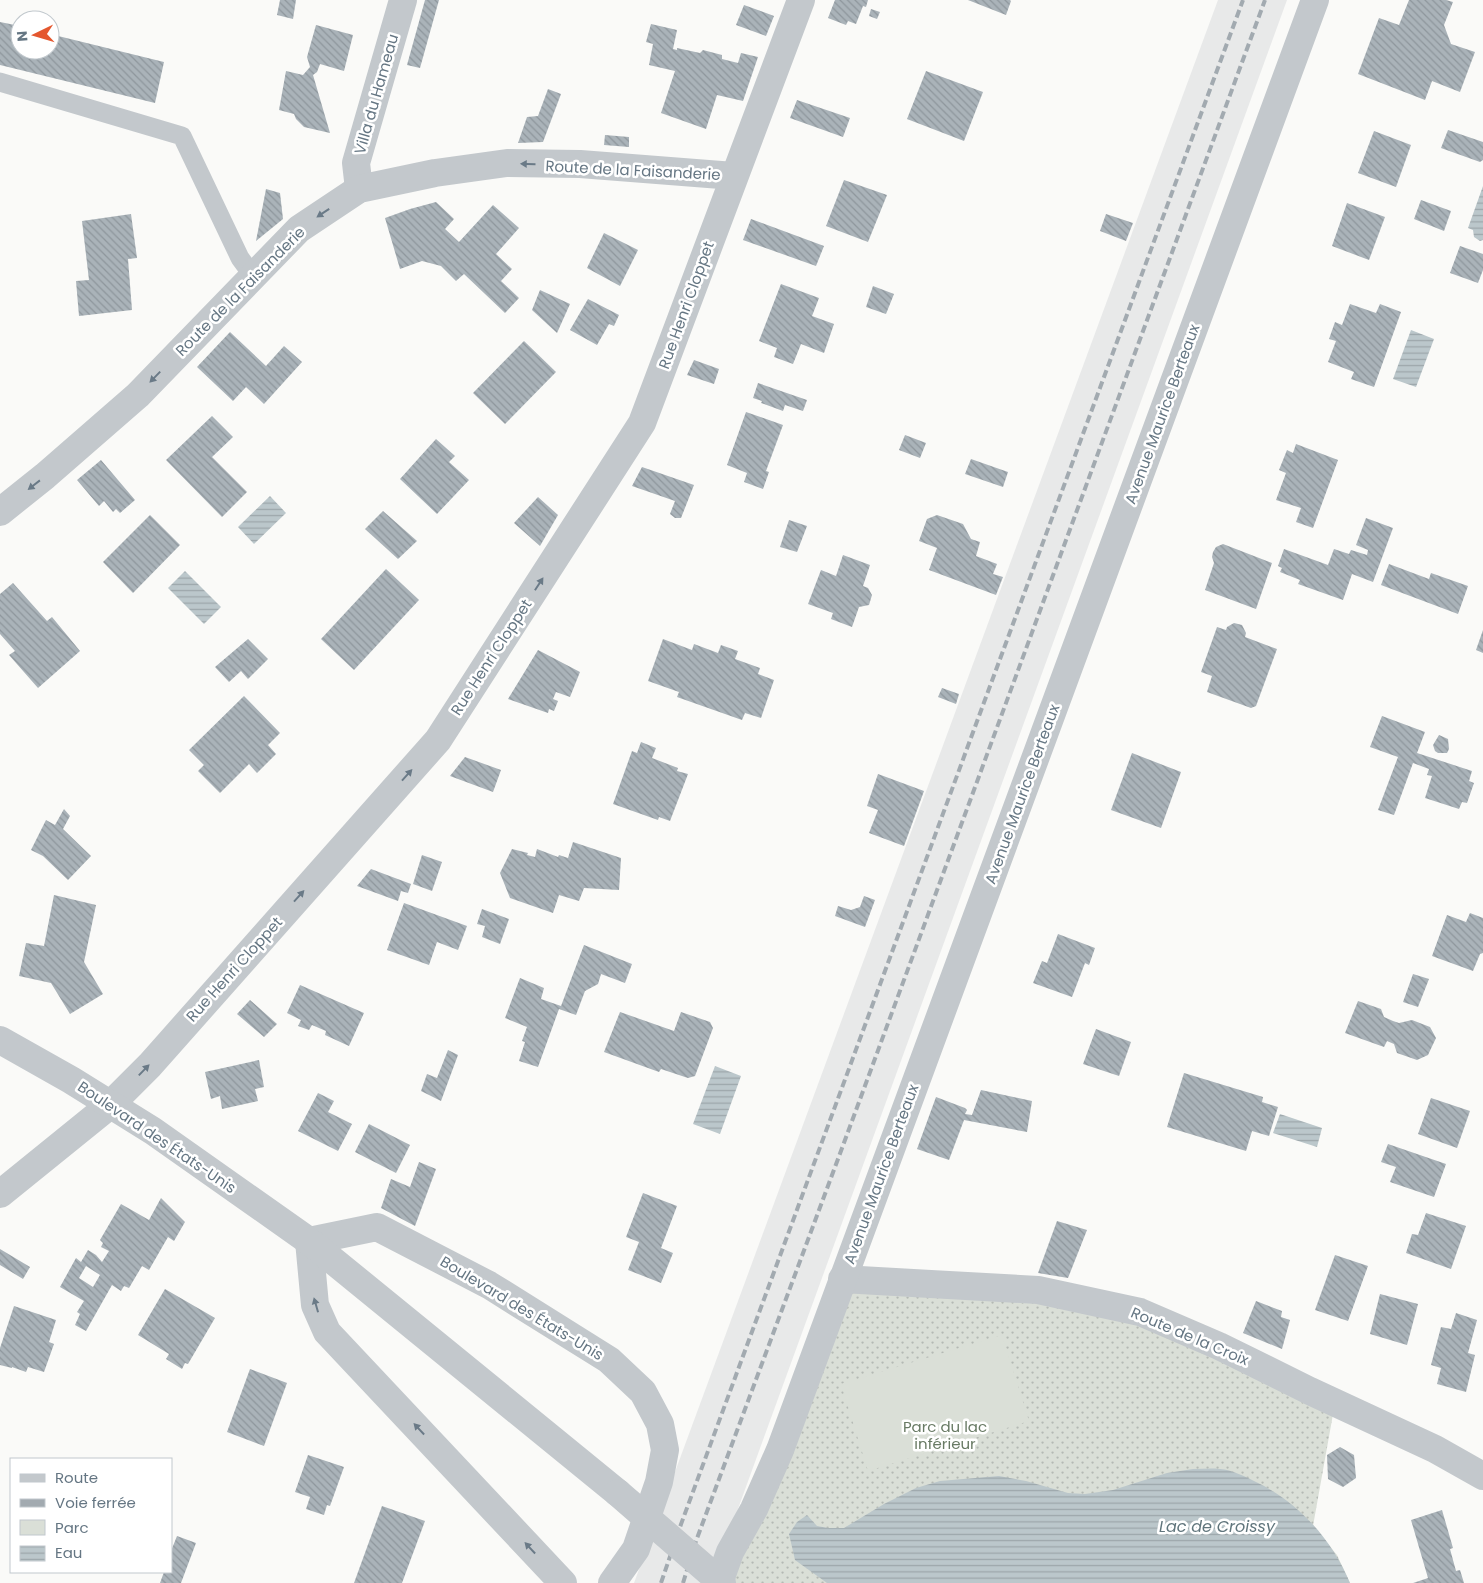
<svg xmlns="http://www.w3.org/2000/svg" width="1483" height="1583" font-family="Poppins,sans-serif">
  <defs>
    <pattern id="green-dots" width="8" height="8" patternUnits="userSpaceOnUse" patternTransform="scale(1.25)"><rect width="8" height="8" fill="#dadfd7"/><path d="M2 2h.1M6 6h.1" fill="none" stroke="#b4b9b4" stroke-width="1.8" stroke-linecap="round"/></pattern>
    <pattern id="water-rules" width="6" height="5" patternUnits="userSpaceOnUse" patternTransform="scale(1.25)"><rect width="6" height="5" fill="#bbc7cb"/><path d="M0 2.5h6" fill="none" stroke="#9ca6aa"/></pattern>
    <pattern id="building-back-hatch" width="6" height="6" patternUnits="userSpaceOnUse" patternTransform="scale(1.25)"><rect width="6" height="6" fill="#aab3b9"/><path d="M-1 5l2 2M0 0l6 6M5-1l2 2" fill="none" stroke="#8e969c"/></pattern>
  </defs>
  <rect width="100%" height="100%" fill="#fafaf8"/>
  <path fill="#e8e9e9" d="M1218 0H1287L711 1583H634Z"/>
  <path fill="url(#green-dots)" d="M842 1279 1140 1312 1335 1403 1313 1526 1337 1555 1350 1583H722Z"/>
  <path fill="#dadfd7" d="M1002 1335 1029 1421 868 1471 841 1384Z"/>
  <g fill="url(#water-rules)">
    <path d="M1483 186V240L1480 241 1474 237 1473 230 1468 228Z"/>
    <path d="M1411 330 1434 339 1416 387 1393 379Z"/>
    <path d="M270 496 286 513 254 544 238 527Z"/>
    <path d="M185 571 221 607 204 624 168 588Z"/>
    <path d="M715 1066 741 1076 720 1134 693 1124Z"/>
    <path d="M1280 1114 1322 1128 1317 1147 1273 1133Z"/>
    <path d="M1193 1469C1202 1469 1211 1468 1220 1469 1232 1470 1244 1476 1256 1482 1298 1502 1332 1539 1350 1583H827L795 1560 789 1534 797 1522 807 1515 817 1526 828 1528H844L884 1504 916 1488 940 1481 999 1476 1026 1481 1068 1493 1085 1494 1113 1490 1167 1473Z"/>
  </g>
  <g fill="url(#building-back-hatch)" fill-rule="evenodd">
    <path d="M280 0H296L293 19 277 15Z"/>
    <path d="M425 0H439L420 68 407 65Z"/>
    <path d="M835 0H868L866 7 863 6 856 24 848 21 846 25 828 18Z"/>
    <path d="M968 0H1010L1011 1 1006 15Z"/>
    <path d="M1409 0H1446L1453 2 1444 25 1451 44 1475 52 1460 92 1432 81 1425 100 1358 74 1379 18 1399 25Z"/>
    <path d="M744 5 774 16 766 36 736 25Z"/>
    <path d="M871 9 880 12 877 19 869 16Z"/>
    <path d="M0 22 20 26V50H50V34L164 62 155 103 0 65Z"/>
    <path d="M651 24 677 30 673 49 677 50V48L700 53 703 50 722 55V59L738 63 741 53 758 57 743 101 717 95 706 129 661 113 675 71 649 65 653 44 646 42Z"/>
    <path d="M316 25 353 35 344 71 320 64 317 72 313 75 330 133 304 127 296 119 294 114 279 110 286 71 303 75 310 67 307 57Z"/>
    <path d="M926 71 983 92 964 141 907 119Z"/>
    <path d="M548 89 561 94 543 142 518 143 527 117 538 116Z"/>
    <path d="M797 100 850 118 843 137 790 118Z"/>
    <path d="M1448 130 1483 142V160L1480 162 1441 148Z"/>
    <path d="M1374 131 1411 145 1396 187 1358 173Z"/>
    <path d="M605 135 629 137V147L604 145Z"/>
    <path d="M844 180 887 195 868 242 826 226Z"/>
    <path d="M266 189 280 193 283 219 256 241Z"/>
    <path d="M1421 200 1451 211 1444 231 1414 219Z"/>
    <path d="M436 202 454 219 445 229 459 242 493 205 519 228 496 254 512 269 501 281 519 298 505 313 464 274 456 281 441 266 422 261 400 269 385 218 410 209Z"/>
    <path d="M1347 203 1385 217 1369 260 1332 246Z"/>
    <path d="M131 214 137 258 128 259 132 310 79 316 76 281 89 280 82 221Z"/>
    <path d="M1106 214 1133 223 1126 241 1100 231Z"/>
    <path d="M751 219 824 246 816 266 743 240Z"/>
    <path d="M604 233 638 250 620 286 587 268Z"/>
    <path d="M1460 246 1483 254V270L1478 283 1450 273Z"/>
    <path d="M781 284 819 298 812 316 834 324 824 353 801 344 793 364 774 357 777 348 759 341Z"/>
    <path d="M873 286 894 294 886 314 866 307Z"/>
    <path d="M540 290 570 304 557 333 532 310Z"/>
    <path d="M588 299 619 315 614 326 609 324 597 345 570 330Z"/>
    <path d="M1350 304 1376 313 1380 304 1401 312 1374 387 1351 379 1354 372 1328 362 1336 341 1329 339 1335 322 1342 325Z"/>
    <path d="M230 332 266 366 284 346 302 362 264 404 246 387 233 401 197 367Z"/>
    <path d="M524 341 556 372 505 424 473 393Z"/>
    <path d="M694 360 719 369 714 384 687 375Z"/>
    <path d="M758 383 807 400 803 411 785 405 783 411 761 403 762 401 753 398Z"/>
    <path d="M746 412 783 425 766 471 769 472 763 489 744 482 747 473 727 465Z"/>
    <path d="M212 416 233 437 212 457 247 492 222 517 166 460Z"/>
    <path d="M905 435 926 443 920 458 899 450Z"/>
    <path d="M436 439 455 456 449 462 469 480 437 514 400 479Z"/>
    <path d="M1296 444 1338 460 1313 528 1296 522 1301 508 1276 500 1286 473 1279 470 1287 450 1293 453Z"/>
    <path d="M971 459 1008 472 1003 487 965 474Z"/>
    <path d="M101 460 135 500 120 513 116 509 113 512 104 501 99 506 77 480Z"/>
    <path d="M642 467 694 485 681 518H675L670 514 675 501 632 486Z"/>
    <path d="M538 497 558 515 540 546 514 523Z"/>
    <path d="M383 511 417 541 398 559 365 529Z"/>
    <path d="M150 515 180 545 133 593 103 562Z"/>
    <path d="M937 515 963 524 971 539 980 542 976 556 997 564 993 574 1003 577 996 595 929 570 937 548 919 541 927 519Z"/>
    <path d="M1366 518 1393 528 1373 582 1352 574 1343 600 1298 584 1300 580 1280 572 1282 568 1278 566 1284 549 1328 565 1334 549 1349 554 1351 550 1367 555 1368 550 1356 545Z"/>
    <path d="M789 520 807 526 797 552 780 547Z"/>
    <path d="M1223 544 1272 563 1256 609 1205 590 1214 563 1212 557 1213 552 1216 547Z"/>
    <path d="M843 555 870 565 863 586 868 588 872 595 869 605 859 607 852 627 831 619 833 613 808 604 821 570 836 576Z"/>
    <path d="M1389 564 1429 579 1431 573 1468 586 1458 614 1381 585Z"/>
    <path d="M386 569 419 600 354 670 321 639Z"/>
    <path d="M13 583 47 621 52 617 80 651 38 688 9 655 15 651 0 634V594Z"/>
    <path d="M1234 623 1242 625 1246 633 1245 637 1277 649 1256 706 1251 708 1207 692 1212 676 1201 672 1217 627 1226 630 1227 627Z"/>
    <path d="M1483 630V653L1476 650Z"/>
    <path d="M248 639 268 659 248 679 241 671 229 682 215 667Z"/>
    <path d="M663 639 692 650 694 644 718 653 721 645 738 651 735 659 760 668 758 674 774 680 761 718 745 713 742 720 677 697 679 692 648 681Z"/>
    <path d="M538 650 580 672 570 697 556 692 553 699 558 701 554 711 549 709 548 713 508 699Z"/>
    <path d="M942 688 959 694 956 704 938 697Z"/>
    <path d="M244 696 280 733 268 745 276 754 257 773 249 764 220 793 198 771 204 765 189 750Z"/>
    <path d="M1382 716 1425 732 1417 753 1472 771 1469 781 1474 783 1467 803 1462 802 1459 809 1425 798 1432 776 1427 775 1429 769 1413 763 1394 815 1378 810 1398 757 1370 747Z"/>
    <path d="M1439 735 1448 739 1449 749 1447 753H1438L1435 751 1433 745Z"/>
    <path d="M641 742 656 748 652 758 678 768 677 771 688 774 670 821 659 817 658 820 613 804 632 751 637 753Z"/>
    <path d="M1132 753 1181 772 1161 828 1111 810Z"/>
    <path d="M465 757 501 770 493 792 450 776Z"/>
    <path d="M878 774 924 791 904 846 869 833 878 810 867 806Z"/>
    <path d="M64 809 70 816 63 829 91 856 68 880 43 856 31 850 46 820 55 825Z"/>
    <path d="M573 842 621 858 619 890 584 888 579 901 559 895 553 913 510 898 500 873 512 849 528 853 527 855 535 857 537 849 558 857 559 855 568 858Z"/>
    <path d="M422 855 442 862 432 891 413 884Z"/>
    <path d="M371 869 411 884 408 893 401 891 398 901 357 886Z"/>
    <path d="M54 895 96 905 84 962 103 994 70 1014 51 983 19 976 26 943 44 946Z"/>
    <path d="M864 896 875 900 865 927 835 916 838 906 851 910 860 907Z"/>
    <path d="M404 903 467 926 458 950 437 942 429 965 387 950Z"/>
    <path d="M482 909 509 919 500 944 482 937 485 926 477 924Z"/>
    <path d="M1470 913 1483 918V953L1480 954 1473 971 1432 956 1447 915 1466 922Z"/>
    <path d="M1058 934 1095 948 1089 965 1085 963 1072 997 1033 983 1042 961 1047 963Z"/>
    <path d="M584 945 632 964 625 983 601 974 598 984 585 991 576 1015 559 1009 538 1067 519 1061 525 1042 522 1041 527 1027 505 1018 520 978 544 988 541 999 561 1006Z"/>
    <path d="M1413 974 1429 979 1418 1007 1403 1002Z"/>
    <path d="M300 985 364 1013 349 1046 325 1035 326 1031 312 1025 309 1030 298 1026 301 1020 287 1013Z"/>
    <path d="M250 1000 277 1024 264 1037 237 1014Z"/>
    <path d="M1358 1001 1381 1009 1384 1017 1393 1021 1399 1023 1412 1020 1430 1027 1436 1038 1428 1055 1417 1060 1397 1053 1394 1044 1387 1041 1384 1047 1345 1033Z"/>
    <path d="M620 1012 674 1031 681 1012 710 1022 713 1028 695 1076 688 1078 661 1069 659 1072 604 1052Z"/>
    <path d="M1096 1029 1131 1042 1119 1076 1083 1064Z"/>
    <path d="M448 1050 458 1055 441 1101 421 1091 427 1074 437 1078Z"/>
    <path d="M259 1060 264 1087 255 1089 258 1101 222 1109 220 1096 211 1099 205 1072Z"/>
    <path d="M1184 1073 1263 1097 1262 1102 1278 1107 1269 1136 1252 1131 1246 1151 1167 1127Z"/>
    <path d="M981 1090 1032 1101 1027 1132 964 1120 949 1160 917 1149 936 1097 965 1108 967 1110 965 1114 972 1115Z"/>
    <path d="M318 1093 334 1101 328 1112 352 1124 338 1151 298 1131Z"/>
    <path d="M1431 1098 1470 1111 1457 1148 1418 1134Z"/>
    <path d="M369 1124 410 1145 396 1173 355 1152Z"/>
    <path d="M1388 1144 1446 1164 1434 1197 1390 1182 1396 1167 1381 1162Z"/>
    <path d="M419 1162 436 1169 415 1226 381 1208 391 1179 410 1187Z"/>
    <path d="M643 1193 677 1206 661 1248 673 1253 661 1283 628 1270 639 1242 626 1237Z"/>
    <path d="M161 1198 185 1222 174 1241 168 1237 149 1270 142 1266 129 1288 124 1286 121 1291 112 1285 86 1331 75 1325 80 1314 77 1312 84 1301 60 1287 76 1258 81 1262 88 1250 96 1255 102 1262 109 1251 101 1247 103 1243 100 1240 121 1204 149 1220ZM86 1266 100 1275 93 1287 79 1278Z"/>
    <path d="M1426 1213 1466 1226 1451 1269 1406 1253 1412 1234 1418 1235Z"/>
    <path d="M1057 1221 1087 1230 1068 1278 1038 1273Z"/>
    <path d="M0 1249 30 1267 23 1279 0 1265Z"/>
    <path d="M1335 1255 1368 1266 1348 1321 1315 1310Z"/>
    <path d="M165 1289 215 1318 188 1364 185 1363 182 1369 166 1359 169 1354 138 1335Z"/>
    <path d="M1380 1294 1418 1304 1407 1345 1370 1334Z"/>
    <path d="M1256 1301 1282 1311 1281 1317 1290 1320 1282 1349 1243 1333Z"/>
    <path d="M14 1306 56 1320 49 1342 54 1344 44 1372 28 1367 26 1372 12 1367V1368L0 1365V1348Z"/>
    <path d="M1456 1313 1477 1320 1468 1353 1475 1355 1466 1392 1437 1384 1441 1368 1431 1365 1441 1327 1451 1329Z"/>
    <path d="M250 1369 287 1383 264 1446 227 1432Z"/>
    <path d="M1340 1447 1354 1455 1356 1478 1343 1487 1328 1479 1327 1455Z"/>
    <path d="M308 1455 344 1467 330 1506 327 1505 324 1515 306 1509 310 1497 295 1492Z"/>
    <path d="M382 1506 425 1521 402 1583H354Z"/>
    <path d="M1442 1510 1453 1548 1450 1549 1456 1571 1460 1570 1464 1583H1413L1428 1578 1411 1520Z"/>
    <path d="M177 1536 196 1543 181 1583H160L164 1572H171V1551Z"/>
  </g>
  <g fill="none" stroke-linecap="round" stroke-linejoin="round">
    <path stroke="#c3c8cc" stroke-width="19" d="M0 82 182 136 240 258 254 277"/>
    <g stroke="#c3c8cc" stroke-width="28">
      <path d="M359 189 356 163 403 0"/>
      <path d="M0 512 45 476 138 395 299 229 359 189 435 173 507 163 580 164 734 176"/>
      <path d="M0 1194 110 1105 150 1065 438 740 642 423 801 0"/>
      <path d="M842 1279 1038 1290 1140 1312 1219 1346 1310 1391 1435 1449 1483 1476"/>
      <path d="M563 1583 327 1332 315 1305 309 1241 377 1227 489 1285 609 1360 643 1392 660 1424 665 1450 659 1482 636 1549 612 1583"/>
      <path d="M719 1583 730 1552 754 1509 780 1450 1315 0"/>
    </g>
    <path stroke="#c3c8cc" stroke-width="28" d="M0 1040 71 1080 153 1131 309 1241 618 1493"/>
    <g stroke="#a2aab0" stroke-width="4" stroke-dasharray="8 4" stroke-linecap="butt">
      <path d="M661 1583 680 1527 1243 0"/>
      <path d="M683 1583 696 1541 838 1159 1265 0"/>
    </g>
    <path stroke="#c3c8cc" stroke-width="28" d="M618 1493 722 1583"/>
  </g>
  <defs><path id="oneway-solid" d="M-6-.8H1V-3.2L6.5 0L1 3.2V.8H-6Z" transform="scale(1.25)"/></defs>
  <g fill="#6a7a87">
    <use href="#oneway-solid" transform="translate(528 164) rotate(-179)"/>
    <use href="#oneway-solid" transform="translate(323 213) rotate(146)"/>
    <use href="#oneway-solid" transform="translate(155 377) rotate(134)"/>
    <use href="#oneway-solid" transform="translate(34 485) rotate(142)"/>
    <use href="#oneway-solid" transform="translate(539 584) rotate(-57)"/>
    <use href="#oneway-solid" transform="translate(407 775) rotate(-48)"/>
    <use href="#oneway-solid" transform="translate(299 896) rotate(-48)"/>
    <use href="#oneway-solid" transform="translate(144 1070) rotate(-46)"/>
    <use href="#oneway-solid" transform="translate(316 1305) rotate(-106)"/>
    <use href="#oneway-solid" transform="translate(419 1429) rotate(-133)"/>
    <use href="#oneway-solid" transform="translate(530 1548) rotate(-133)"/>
  </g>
  <g text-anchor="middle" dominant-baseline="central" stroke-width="5" stroke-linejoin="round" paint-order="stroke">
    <g font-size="15" fill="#657683" stroke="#fff">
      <text transform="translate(376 94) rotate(-74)">Villa du Hameau</text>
      <text transform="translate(633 170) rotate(3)">Route de la Faisanderie</text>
      <text transform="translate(240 291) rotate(-45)">Route de la Faisanderie</text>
      <text transform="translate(686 305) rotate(-70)">Rue Henri Cloppet</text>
      <text transform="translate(1162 414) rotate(-70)">Avenue Maurice Berteaux</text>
      <text transform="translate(491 657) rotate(-57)">Rue Henri Cloppet</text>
      <text transform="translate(1022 794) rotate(-70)">Avenue Maurice Berteaux</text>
      <text transform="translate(234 969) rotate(-48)">Rue Henri Cloppet</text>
      <text transform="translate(157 1137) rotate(34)">Boulevard des États-Unis</text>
      <text transform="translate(881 1174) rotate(-70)">Avenue Maurice Berteaux</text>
      <text transform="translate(522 1308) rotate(31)">Boulevard des États-Unis</text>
      <text transform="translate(1190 1336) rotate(23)">Route de la Croix</text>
    </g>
    <g font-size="15" fill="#687a64" stroke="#fff">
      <text x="945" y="1426">Parc du lac<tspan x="945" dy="17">inférieur</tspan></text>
    </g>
    <g font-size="16" font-style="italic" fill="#60757c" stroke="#fff">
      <text x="1217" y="1526">Lac de Croissy</text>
    </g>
  </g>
  <rect x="10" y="1458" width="162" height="115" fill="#ffffff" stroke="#c1c8cd"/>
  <rect x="20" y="1474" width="25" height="8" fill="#c3c8cc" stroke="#c1c8cd"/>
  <text x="55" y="1483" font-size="15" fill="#657683">Route</text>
  <rect x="20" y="1499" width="25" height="8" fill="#a2aab0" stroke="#c1c8cd"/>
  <text x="55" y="1508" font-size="15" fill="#657683">Voie ferrée</text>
  <rect x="20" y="1520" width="25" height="15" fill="#dadfd7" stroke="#c1c8cd"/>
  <text x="55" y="1533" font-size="15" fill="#657683">Parc</text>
  <rect x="20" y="1546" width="25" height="15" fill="url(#water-rules)" stroke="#c1c8cd"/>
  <text x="55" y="1558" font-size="15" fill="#657683">Eau</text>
  <g transform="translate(35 35) rotate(265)"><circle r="24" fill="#ffffff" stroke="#c1c8cd"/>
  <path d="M0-4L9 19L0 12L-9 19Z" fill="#e4572e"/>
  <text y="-8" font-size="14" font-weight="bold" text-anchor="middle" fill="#657683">N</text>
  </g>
</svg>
